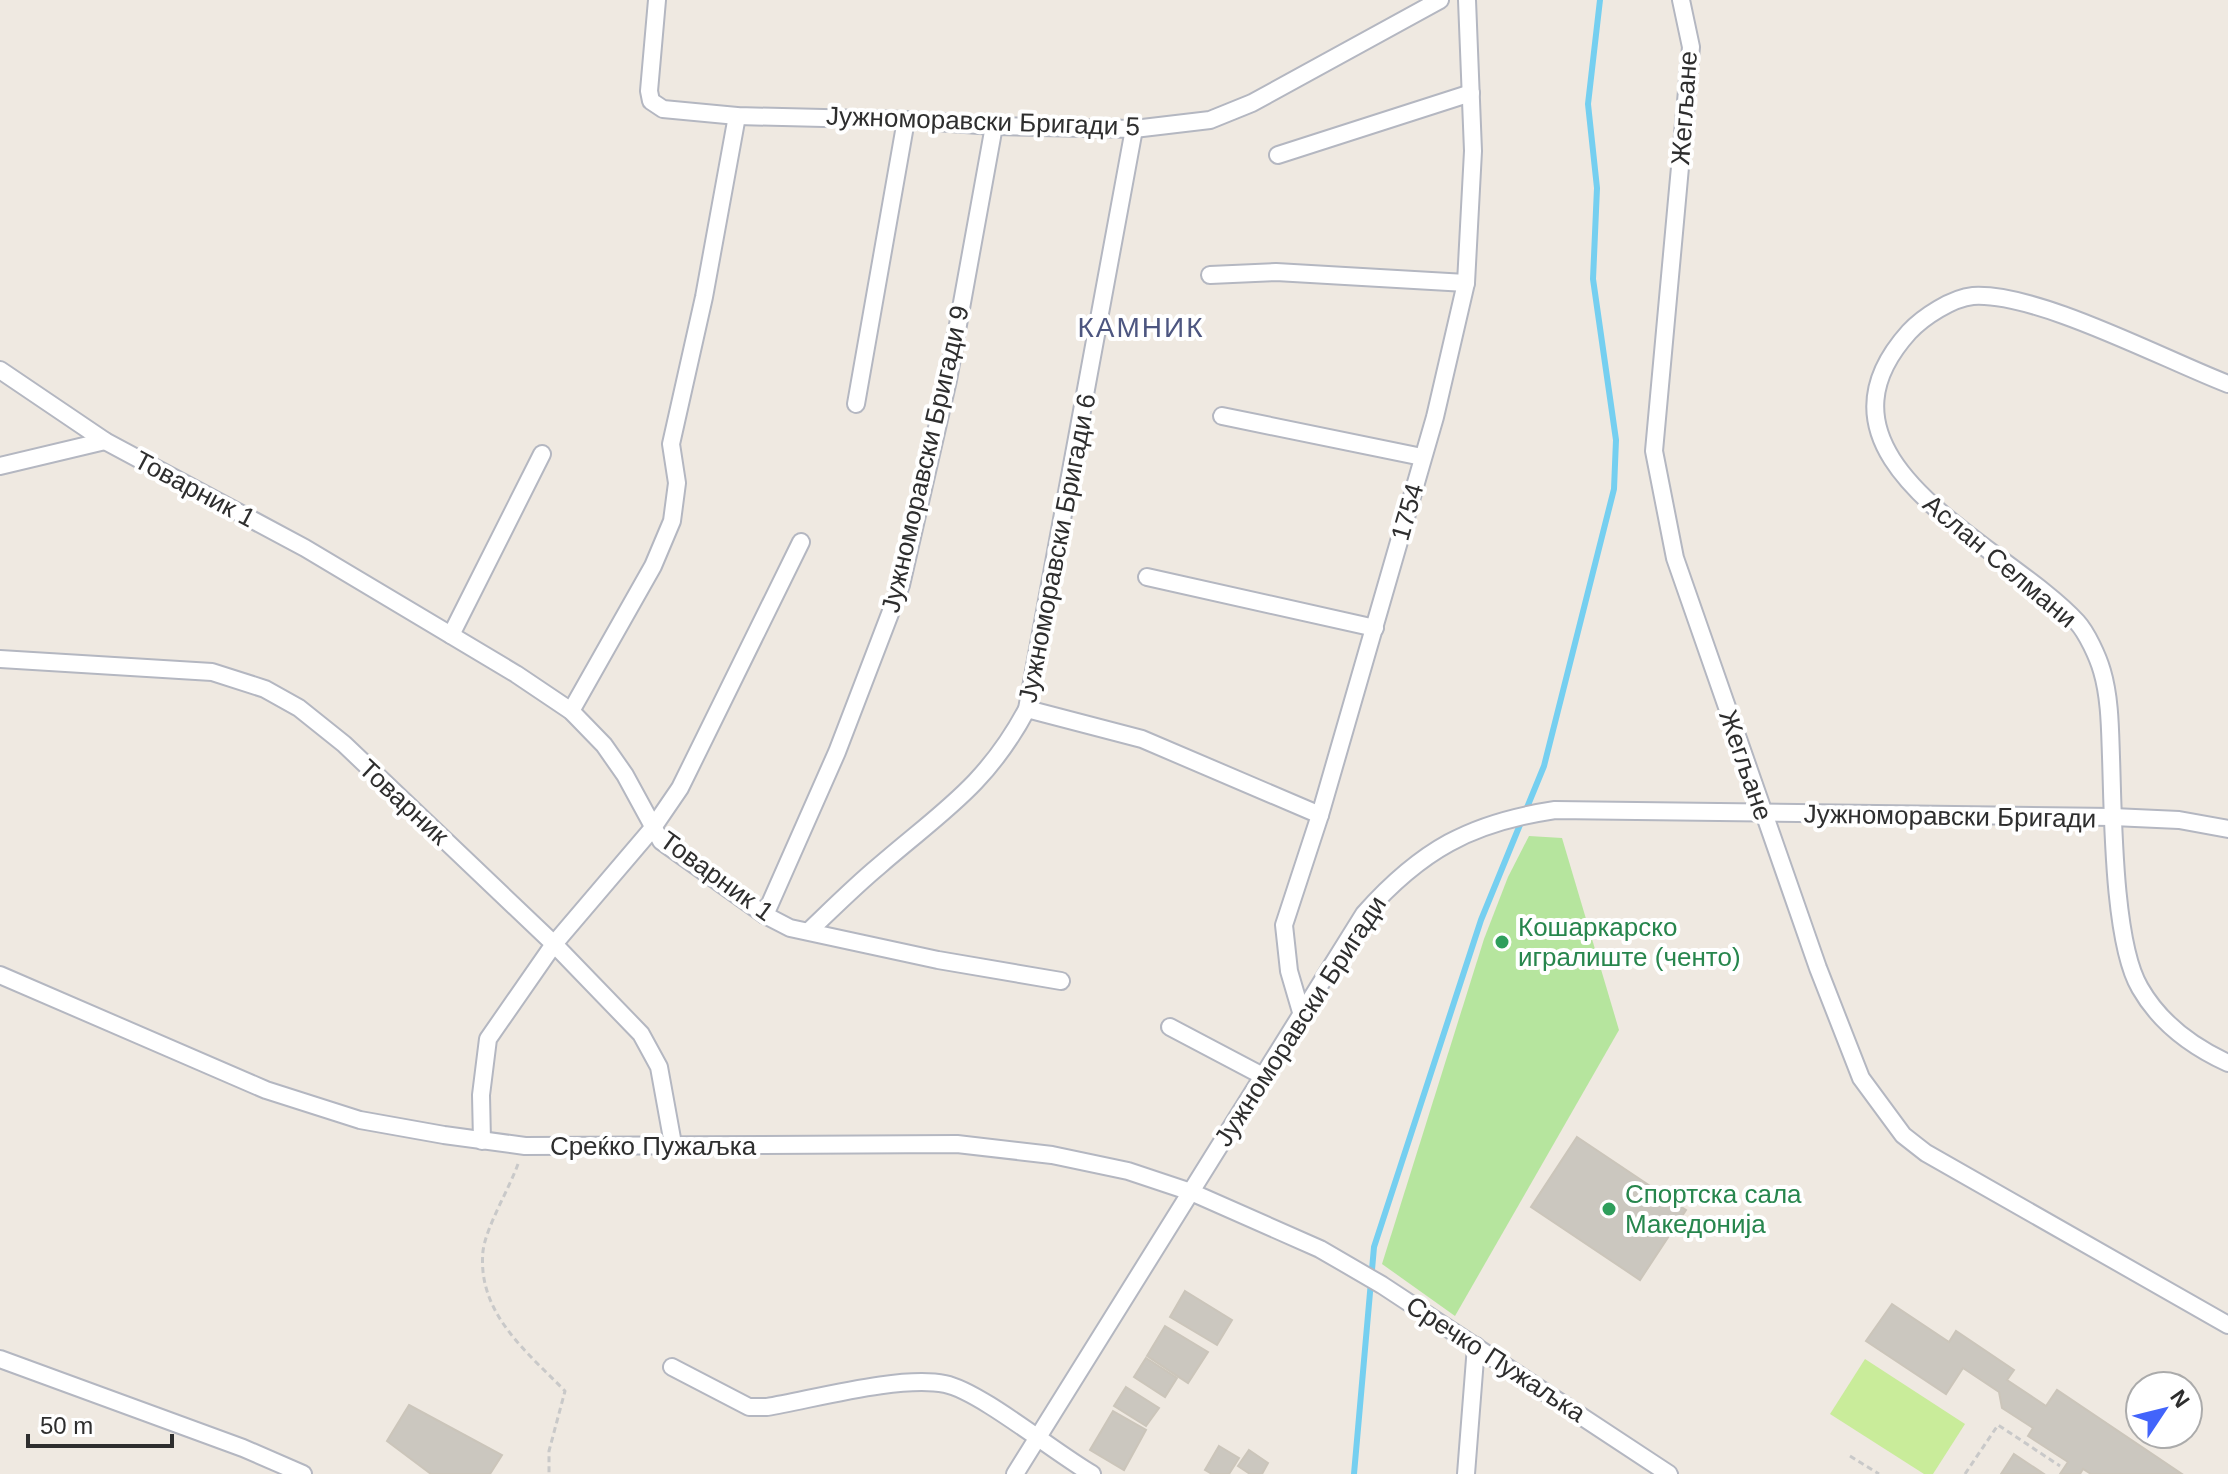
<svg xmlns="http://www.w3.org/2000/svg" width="2228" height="1474" font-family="Arial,sans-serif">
  <rect width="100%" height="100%" fill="#efe9e1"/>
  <path fill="#b6e59e" d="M1529 836 1562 838 1619 1030 1455 1316 1382 1264 1484 939 1508 877Z"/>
  <path fill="#c9ec9a" d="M1865 1359 1965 1424 1933 1474H1924L1830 1414Z"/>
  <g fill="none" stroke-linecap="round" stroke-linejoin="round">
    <path stroke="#75cff0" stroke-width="6" d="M1354 1474 1374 1247 1481 920 1544 766 1614 489 1616 440 1593 279 1597 188 1588 104 1600 0"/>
  </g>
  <g fill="#cbc7bf" stroke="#cbc5ba" stroke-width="2">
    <path d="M1577 1137 1686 1210 1640 1280 1531 1207Z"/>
    <path d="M1185 1291 1232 1320 1217 1345 1170 1317Z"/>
    <path d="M1892 1304 1949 1342 1956 1331 2014 1370 2007 1380 2046 1406 2057 1390 2182 1474H2091L2083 1469 2080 1474H2060L2068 1462 2028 1436 2033 1428 2002 1408 1999 1392 1963 1368 1946 1394 1866 1341Z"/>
    <path d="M1165 1326 1208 1352 1188 1383 1147 1356Z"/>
    <path d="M1146 1358 1177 1378 1165 1397 1134 1377Z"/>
    <path d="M1126 1387 1159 1408 1146 1426 1114 1406Z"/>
    <path d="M409 1405 502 1455 490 1474H431L387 1441Z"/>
    <path d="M1113 1411 1146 1430 1124 1470 1090 1450Z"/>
    <path d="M1219 1446 1239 1458 1229 1474H1212L1205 1470Z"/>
    <path d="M1249 1450 1268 1463 1262 1474H1250L1238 1466Z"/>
    <path d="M2014 1454 2044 1474H2001Z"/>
  </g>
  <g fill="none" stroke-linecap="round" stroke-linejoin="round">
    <defs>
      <g id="minor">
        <path d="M657 0 649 91 651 101 663 109 737 116 906 120 994 126 1134 129 1210 120 1252 103 1440 0"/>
        <path d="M1681 0 1691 47 1654 451 1675 558 1818 968 1861 1078 1903 1135 1926 1153 2228 1325"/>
        <path d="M1278 155 1471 93"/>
        <path d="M1210 275 1276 272 1466 283"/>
        <path d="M0 370 105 441 305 548 516 674 571 711 604 745 625 775 661 841 765 915 790 928 938 960 1061 981"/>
        <path d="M2228 384C2163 359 2037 292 1973 296 1952 298 1923 317 1909 332 1793 461 2007 545 2077 622 2087 633 2098 657 2102 671 2110 698 2110 729 2111 757 2113 813 2113 943 2140 988 2160 1023 2193 1047 2228 1063"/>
        <path d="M856 404 906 120"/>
        <path d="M1222 416 1422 457"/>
        <path d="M0 466 105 441"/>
        <path d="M1147 577 1375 628"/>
        <path d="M451 635 542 454"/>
        <path d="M0 659 212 672 265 689 299 708 344 744 554 944 641 1034 659 1067 673 1144"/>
        <path d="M1027 709 1142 739 1320 815"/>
        <path d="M571 711 653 566 672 521 677 483 671 444 704 297 737 116"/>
        <path d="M765 915 837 752 901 585 948 380 994 126"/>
        <path d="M810 930C833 908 855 886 879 866 941 812 986 786 1027 709L1134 129"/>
        <path d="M0 975 266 1090 360 1120 444 1135 525 1146 957 1144 1052 1155 1128 1171 1191 1192 1320 1249 1382 1285 1669 1474"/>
        <path d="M1301 1012 1289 971 1284 925 1320 815 1435 417 1466 283 1473 151 1467 0"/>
        <path d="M1170 1027 1261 1075"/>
        <path d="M482 1141 481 1095 488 1039 554 944 652 829 680 788 801 542"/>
        <path d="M0 1359 243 1448 303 1474"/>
        <path d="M672 1367 749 1407H767C814 1399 900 1375 945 1384 980 1391 1055 1453 1092 1474"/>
        <path d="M1015 1474 1364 914C1421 850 1470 823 1555 810L2113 817 2179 820 2228 829"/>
        <path d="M1466 1474 1476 1346"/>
      </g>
    </defs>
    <use href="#minor" stroke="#b4b7c1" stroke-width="20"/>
    <g stroke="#c9c9c9" stroke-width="3" stroke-dasharray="6 4" stroke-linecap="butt">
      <path d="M518 1164C509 1189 486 1227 483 1251 477 1313 526 1351 565 1391L549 1451V1474"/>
      <path d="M1850 1456 1879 1474"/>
      <path d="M1965 1474 1998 1425 2060 1466"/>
    </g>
    <use href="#minor" stroke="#fff" stroke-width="16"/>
  </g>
  <g fill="#2e9e5b" stroke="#fff" stroke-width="3">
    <circle cx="1502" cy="942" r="8"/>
    <circle cx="1609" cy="1209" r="8"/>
  </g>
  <g text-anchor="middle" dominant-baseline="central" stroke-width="8" stroke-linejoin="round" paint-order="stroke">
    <g font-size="26" fill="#2e2e2e" stroke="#fff">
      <text transform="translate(1684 108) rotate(-86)">Жегљане</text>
      <text transform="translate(983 121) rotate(2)">Јужноморавски Бригади 5</text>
      <text transform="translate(925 459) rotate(-77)">Јужноморавски Бригади 9</text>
      <text transform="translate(195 489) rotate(28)">Товарник 1</text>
      <text transform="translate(1407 512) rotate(-74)">1754</text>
      <text transform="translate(1057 548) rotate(-79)">Јужноморавски Бригади 6</text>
      <text transform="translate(2000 561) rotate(40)">Аслан Селмани</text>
      <text transform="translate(1746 765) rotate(71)">Жегљане</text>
      <text transform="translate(404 802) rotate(43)">Товарник</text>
      <text transform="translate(1950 816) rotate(1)">Јужноморавски Бригади</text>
      <text transform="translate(717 876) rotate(36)">Товарник 1</text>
      <text transform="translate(1300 1021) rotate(-57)">Јужноморавски Бригади</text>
      <text x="653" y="1146">Среќко Пужаљка</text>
      <text transform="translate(1496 1359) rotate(33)">Сречко Пужаљка</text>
    </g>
    <g font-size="26" fill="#27864d" stroke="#fff" text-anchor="start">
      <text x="1518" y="927">Кошаркарско<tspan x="1518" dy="30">игралиште (ченто)</tspan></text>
      <text x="1625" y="1194">Спортска сала<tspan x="1625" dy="30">Македонија</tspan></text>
    </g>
    <g font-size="28" letter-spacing="2" fill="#4d5680" stroke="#fff">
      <text x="1141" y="327">КАМНИК</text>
    </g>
  </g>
  <g transform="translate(2164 1410) rotate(55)"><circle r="38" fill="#ffffff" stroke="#ababab" stroke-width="2"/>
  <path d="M0-6L14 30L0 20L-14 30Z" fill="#4264fb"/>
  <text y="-12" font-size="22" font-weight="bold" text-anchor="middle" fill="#2e2e2e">N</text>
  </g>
  <path d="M28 1434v12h144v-12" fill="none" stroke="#2e2e2e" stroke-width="4"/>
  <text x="40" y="1434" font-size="24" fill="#2e2e2e" stroke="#ffffff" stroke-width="6" paint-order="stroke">50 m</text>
</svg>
